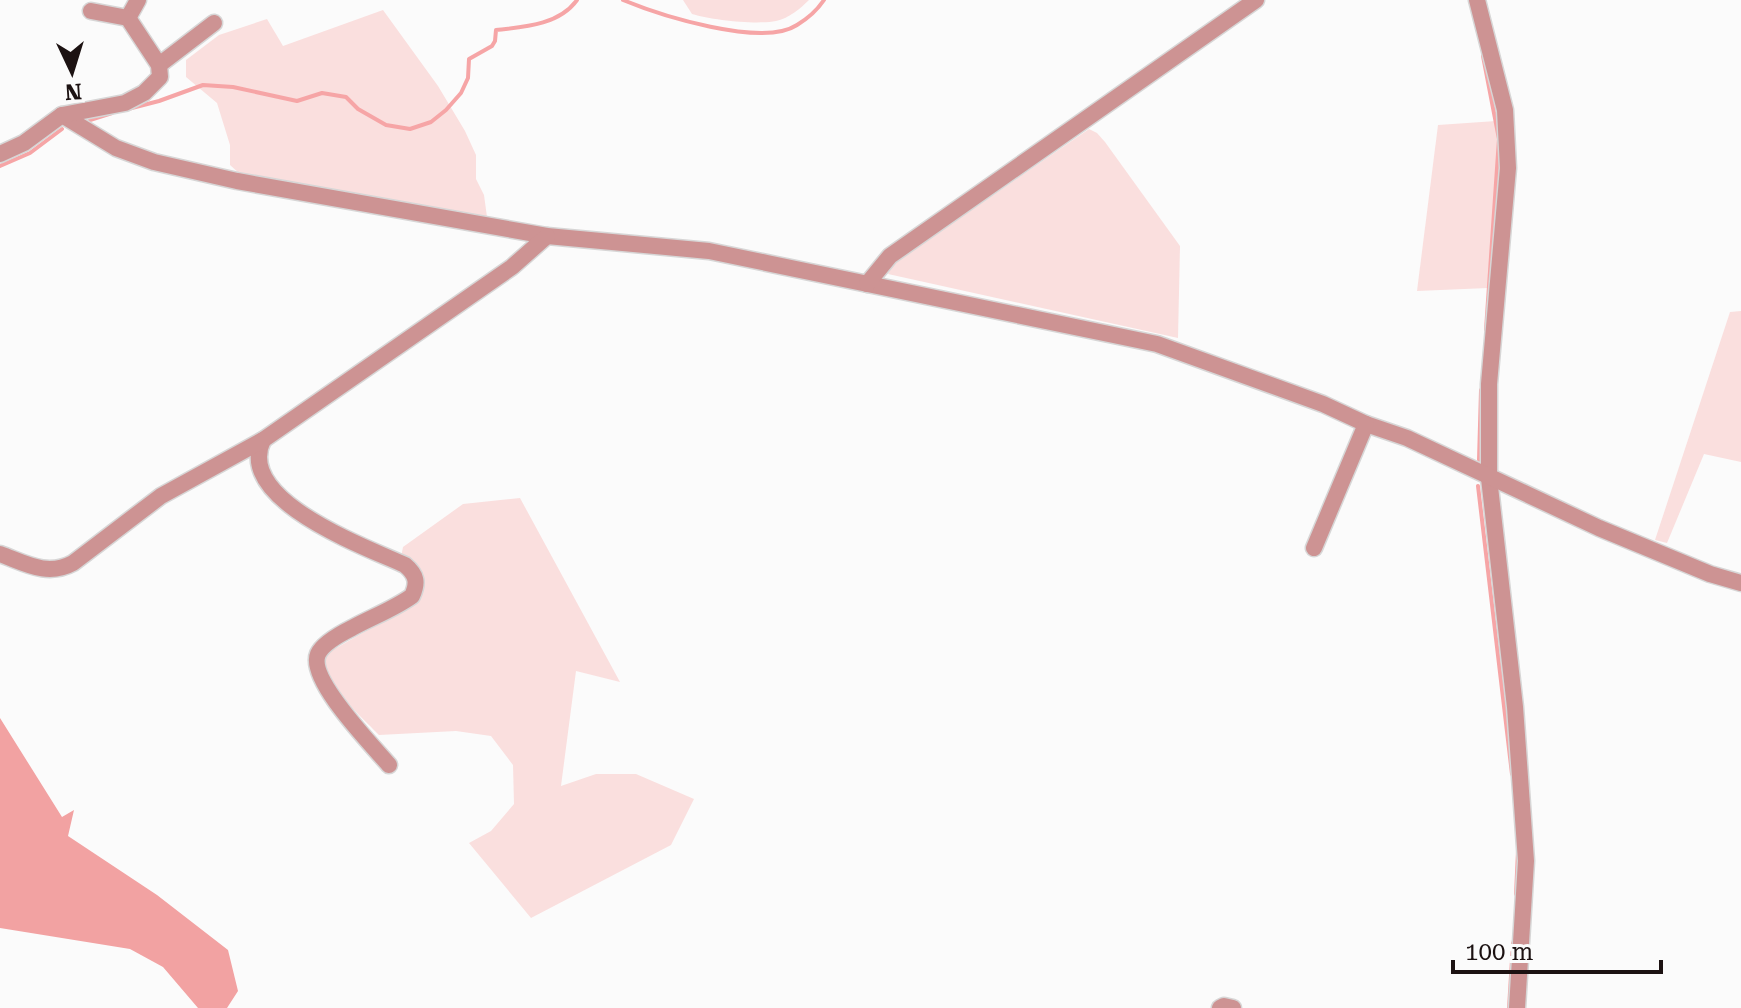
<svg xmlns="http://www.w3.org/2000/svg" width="1741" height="1008" font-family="'Roboto Serif',serif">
  <rect width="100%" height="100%" fill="#fbfbfb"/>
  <g fill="#fadfde">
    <path d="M683 0H809C801 8 788 19 776 21 756 25 712 20 692 14Z"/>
    <path d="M383 10 438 86 465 131 476 155V179L484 195 487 217 240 174 230 165V145L217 103 186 77V60L219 35 267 19 283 46Z"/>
    <path d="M1496 121 1498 152 1488 288 1417 291 1438 125Z"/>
    <path d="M1089 129 1097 133 1105 142 1180 246 1178 338 888 274 893 264Z"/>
    <path d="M1741 311V462L1704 454 1667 543 1655 540 1730 312Z"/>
    <path d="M520 498 620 682 576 671 561 786 596 774H636L694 799 671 845 531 918 469 843 491 831 514 804 513 765 491 736 456 731 379 735C357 712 327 688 324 655L415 603 422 593 421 577 401 557 403 547 463 504Z"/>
  </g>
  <path fill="#f2a2a2" d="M0 718 62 817 74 810 68 836 157 895 228 950 238 991 227 1008H198L163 967 130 949 0 928Z"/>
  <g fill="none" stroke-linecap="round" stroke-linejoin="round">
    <g stroke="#f6a5a6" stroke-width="4">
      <path d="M623 0C659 15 762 48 797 25 807 19 818 9 824 0"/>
      <path d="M1483 56 1499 139 1486 330"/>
      <path d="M128 109 159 101 203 85 233 87 297 101 322 93 346 97 358 109 386 125 410 129 431 122 446 110 461 93 468 78 469 59 492 46 495 41 496 30C524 27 559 25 577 0"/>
      <path d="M90 120 112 113"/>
      <path d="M0 166 30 153 62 129"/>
      <path d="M1479 460 1481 390"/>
      <path d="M1478 486 1512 774"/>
      <path d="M1516 894 1518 851"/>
      <path d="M1509 1008 1513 943"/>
    </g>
    <defs>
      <g id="minor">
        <path d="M1477 0 1505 110 1508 168 1489 384V478L1515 707 1526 861 1517 1008"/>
        <path d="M128 18 138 0"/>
        <path d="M159 65 214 23"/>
        <path d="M62 115 116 148 154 162 237 181 547 236 709 251 1157 344 1323 404 1366 424 1407 438 1599 528 1710 574 1741 583"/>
        <path d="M0 154 24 143 62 115 125 103 144 93 160 77 159 65 128 18 91 11"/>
        <path d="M867 284 890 256 1256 0"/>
        <path d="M263 440C234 500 366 547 405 565 417 575 418 583 412 596 394 609 372 617 352 628 342 633 323 643 318 654 307 679 372 745 389 765"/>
        <path d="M1314 548 1366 424"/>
        <path d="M0 554C25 563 47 577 73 563L161 496 263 440 512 267 547 236"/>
        <path d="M1220 1008 1224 1006 1233 1008"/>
      </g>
    </defs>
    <use href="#minor" stroke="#d7d6d6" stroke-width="19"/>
    <use href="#minor" stroke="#cd9393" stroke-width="16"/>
  </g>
  <g transform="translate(72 72) rotate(176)" stroke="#fbfbfb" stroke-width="6" paint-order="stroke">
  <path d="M0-6L14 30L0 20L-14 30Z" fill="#1c1212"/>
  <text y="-12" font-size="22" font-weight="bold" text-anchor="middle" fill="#1c1212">N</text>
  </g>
  <path d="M1453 960v12h208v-12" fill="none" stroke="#1c1212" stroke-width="4"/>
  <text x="1465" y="960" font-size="24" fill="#1c1212" stroke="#fbfbfb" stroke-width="6" paint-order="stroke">100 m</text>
</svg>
